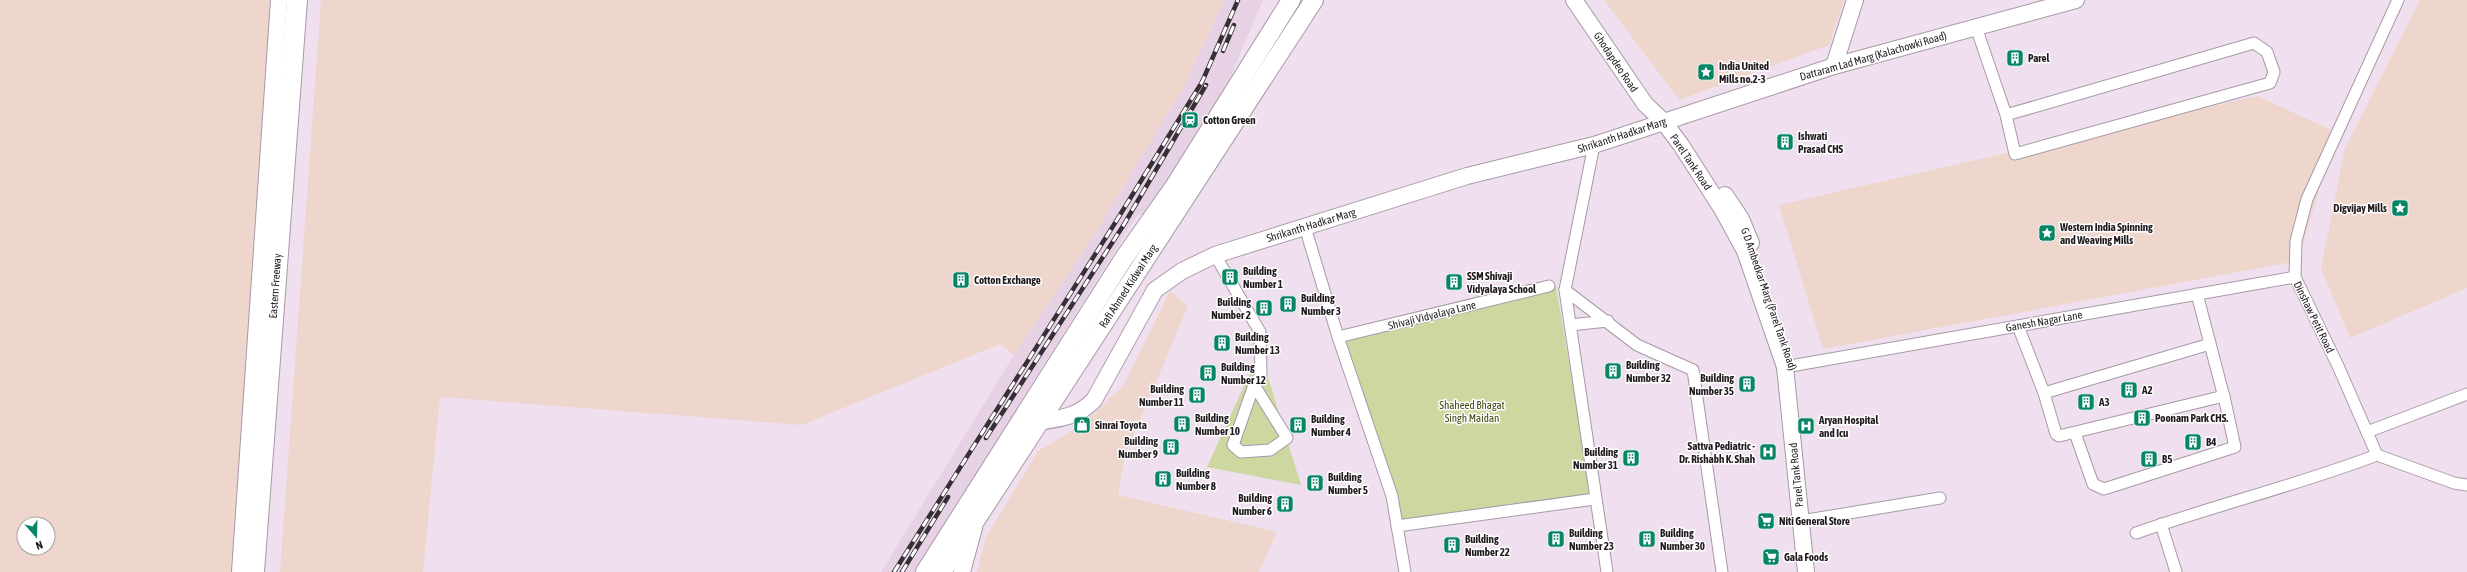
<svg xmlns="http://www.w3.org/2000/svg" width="2467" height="572" font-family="'Asap Condensed',sans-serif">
  <rect width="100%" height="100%" fill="#f0e0ef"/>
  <path fill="#e7d1e5" d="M1224 0H1263L1227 85 1148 218 1138 214 915 572H881L1014 355 1101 224 1184 86Z"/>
  <g fill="#eed6cd" fill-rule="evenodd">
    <path d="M0 0H277L235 572H0ZM24 524H48V548H24Z"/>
    <path d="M321 0H1224L1184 86 1101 224 1014 355 1000 344 802 425 440 397 423 572H280Z"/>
    <path d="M1604 0H1844L1829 45 1679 100Z"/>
    <path d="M2420 0H2467V288L2350 338 2321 268 2345 148Z"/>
    <path d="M2257 96 2336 132 2298 261 1823 349 1779 205Z"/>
    <path d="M1170 291 1188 306 1125 455 1118 495 1277 532 1259 572H977L986 537 1038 451 1082 425 1123 386Z"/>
  </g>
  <g fill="#ccd8a0">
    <path d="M1556 286 1592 498 1398 524 1341 339Z"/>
    <path d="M1260 351 1301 485 1207 467Z"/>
  </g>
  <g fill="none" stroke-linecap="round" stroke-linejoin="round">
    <defs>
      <g id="street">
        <path d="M2398 0 2307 199 2296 241 2295 277 2338 366 2377 455 2454 483 2467 485"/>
        <path d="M1976 27 2006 115 2015 154 2270 83 2274 72 2267 52 2254 43 2006 115"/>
        <path d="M1594 145 1565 290 1607 572"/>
        <path d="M1305 227 1338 337 1392 496 1405 572"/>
        <path d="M1215 255 1260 332 1261 375 1254 385 1287 438 1270 450 1241 452 1233 445 1254 385"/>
        <path d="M1565 290 1637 345 1693 370 1722 572"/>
        <path d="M1570 325 1608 321"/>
        <path d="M2018 326 2044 393 2056 434 2059 436 2224 396"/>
        <path d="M1338 337 1549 286"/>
        <path d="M1785 367 2295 277"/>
        <path d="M2044 393 2210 344"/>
        <path d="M2367 432 2467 394"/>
        <path d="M2075 433 2093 484 2104 489 2235 447 2225 401 2197 294"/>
        <path d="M1807 520 1940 498"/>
        <path d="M2161 524 2176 572"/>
        <path d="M1397 526 1595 499"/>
        <path d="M2136 533C2216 505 2298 485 2377 455"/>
      </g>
      <g id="secondary">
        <path d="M1574 0 1645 104 1663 121 1681 145 1722 209 1745 251 1785 367 1806 572"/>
        <path d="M1834 66 1855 0"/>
        <path d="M1725 195 1741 219 1751 243"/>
        <path d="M1030 423C1055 419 1076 419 1094 400L1155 290 1182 271 1215 255 1467 176 1594 145 1834 66 2076 0"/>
        <path d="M240 572 279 0"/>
        <path d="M962 572 974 528"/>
      </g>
      <g id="primary">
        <path d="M925 572 1124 258 1174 187 1291 0"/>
        <path d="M942 572 1314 0"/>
      </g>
      <path id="highway" d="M254 572 297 0"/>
    </defs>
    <use href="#street" stroke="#a799a6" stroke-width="13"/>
    <use href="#secondary" stroke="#a799a6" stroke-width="18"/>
    <use href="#primary" stroke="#a799a6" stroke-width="20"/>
    <use href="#highway" stroke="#a799a6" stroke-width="22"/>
    <use href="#street" stroke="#fff" stroke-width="11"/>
    <use href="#secondary" stroke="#fff" stroke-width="16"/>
    <use href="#primary" stroke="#fff" stroke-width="18"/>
    <use href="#highway" stroke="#fff" stroke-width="20"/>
    <defs>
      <g id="rail">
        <path d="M1223 51 1234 25"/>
        <path d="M986 438 1123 226 1206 85"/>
        <path d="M894 572 1115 223 1202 82 1238 0"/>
        <path d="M902 572 948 497"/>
      </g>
    </defs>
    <use href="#rail" stroke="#362f35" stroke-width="4.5"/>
    <use href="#rail" stroke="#fff" stroke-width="3" stroke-dasharray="9" stroke-linecap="butt"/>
  </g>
  <defs>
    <symbol id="building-square" viewBox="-11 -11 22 22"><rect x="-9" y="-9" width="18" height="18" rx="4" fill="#088566" stroke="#fff"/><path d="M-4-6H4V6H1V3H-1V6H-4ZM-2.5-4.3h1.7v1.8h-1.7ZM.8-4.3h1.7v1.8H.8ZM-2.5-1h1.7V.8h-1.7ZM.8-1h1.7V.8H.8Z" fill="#fff"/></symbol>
    <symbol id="sight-square" viewBox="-11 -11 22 22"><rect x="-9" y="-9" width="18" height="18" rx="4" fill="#088566" stroke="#fff"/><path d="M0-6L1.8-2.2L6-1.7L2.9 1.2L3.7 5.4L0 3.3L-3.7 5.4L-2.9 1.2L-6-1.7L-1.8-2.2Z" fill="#fff"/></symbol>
    <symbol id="station-square" viewBox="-11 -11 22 22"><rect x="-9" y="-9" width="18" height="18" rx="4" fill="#088566" stroke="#fff"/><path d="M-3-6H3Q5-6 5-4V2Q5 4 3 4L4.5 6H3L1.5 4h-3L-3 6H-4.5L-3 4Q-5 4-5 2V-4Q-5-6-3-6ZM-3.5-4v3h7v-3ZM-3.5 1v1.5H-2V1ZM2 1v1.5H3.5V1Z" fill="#fff"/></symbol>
    <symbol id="shop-square" viewBox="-11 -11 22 22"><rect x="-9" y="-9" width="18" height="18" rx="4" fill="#088566" stroke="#fff"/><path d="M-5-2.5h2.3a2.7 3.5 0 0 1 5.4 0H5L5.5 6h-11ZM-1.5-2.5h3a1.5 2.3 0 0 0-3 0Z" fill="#fff"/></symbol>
    <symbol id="hospital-square" viewBox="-11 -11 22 22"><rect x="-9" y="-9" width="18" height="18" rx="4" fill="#088566" stroke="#fff"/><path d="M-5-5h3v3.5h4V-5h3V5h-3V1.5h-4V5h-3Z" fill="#fff"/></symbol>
    <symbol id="supermarket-square" viewBox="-11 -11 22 22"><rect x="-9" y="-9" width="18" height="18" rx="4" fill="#088566" stroke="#fff"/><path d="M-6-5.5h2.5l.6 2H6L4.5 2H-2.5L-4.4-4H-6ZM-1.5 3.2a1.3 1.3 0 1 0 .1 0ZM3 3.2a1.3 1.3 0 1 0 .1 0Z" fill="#fff"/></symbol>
  </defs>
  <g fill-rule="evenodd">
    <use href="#building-square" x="2005" y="48" width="20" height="20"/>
    <use href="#sight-square" x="1696" y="62" width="20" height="20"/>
    <use href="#station-square" x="1180" y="110" width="20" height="20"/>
    <use href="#building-square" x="1775" y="132" width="20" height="20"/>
    <use href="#sight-square" x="2390" y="198" width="20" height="20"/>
    <use href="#sight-square" x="2037" y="223" width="20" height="20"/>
    <use href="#building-square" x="1220" y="267" width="20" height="20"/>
    <use href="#building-square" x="951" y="270" width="20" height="20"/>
    <use href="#building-square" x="1444" y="272" width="20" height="20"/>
    <use href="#building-square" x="1278" y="294" width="20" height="20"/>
    <use href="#building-square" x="1254" y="298" width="20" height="20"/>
    <use href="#building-square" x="1212" y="333" width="20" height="20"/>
    <use href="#building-square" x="1603" y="361" width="20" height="20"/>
    <use href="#building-square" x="1198" y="363" width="20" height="20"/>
    <use href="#building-square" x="1737" y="374" width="20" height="20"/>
    <use href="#building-square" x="2119" y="380" width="20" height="20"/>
    <use href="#building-square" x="1187" y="385" width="20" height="20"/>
    <use href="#building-square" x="2076" y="392" width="20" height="20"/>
    <use href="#building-square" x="2132" y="408" width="20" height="20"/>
    <use href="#building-square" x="1172" y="414" width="20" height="20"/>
    <use href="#shop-square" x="1072" y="415" width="20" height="20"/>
    <use href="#building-square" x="1288" y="415" width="20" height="20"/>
    <use href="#hospital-square" x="1796" y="416" width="20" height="20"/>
    <use href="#building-square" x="2183" y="432" width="20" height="20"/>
    <use href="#building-square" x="1161" y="437" width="20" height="20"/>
    <use href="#hospital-square" x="1758" y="442" width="20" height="20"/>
    <use href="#building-square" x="1621" y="448" width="20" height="20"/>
    <use href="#building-square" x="2139" y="449" width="20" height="20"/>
    <use href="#building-square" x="1153" y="469" width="20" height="20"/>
    <use href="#building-square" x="1305" y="473" width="20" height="20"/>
    <use href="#building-square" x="1275" y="494" width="20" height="20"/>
    <use href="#supermarket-square" x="1756" y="511" width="20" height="20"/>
    <use href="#building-square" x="1546" y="529" width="20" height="20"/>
    <use href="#building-square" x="1637" y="529" width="20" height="20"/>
    <use href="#building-square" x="1442" y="535" width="20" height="20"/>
    <use href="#supermarket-square" x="1761" y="547" width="20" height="20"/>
  </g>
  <g text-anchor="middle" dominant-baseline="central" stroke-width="3" stroke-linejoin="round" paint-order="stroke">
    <g font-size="11" fill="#201a1f" stroke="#fff">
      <text transform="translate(1873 56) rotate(-16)">Dattaram Lad Marg (Kalachowki Road)</text>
      <text transform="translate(1616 62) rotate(56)">Ghodapdeo Road</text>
      <text transform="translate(1622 135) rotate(-18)">Shrikanth Hadkar Marg</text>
      <text transform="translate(1691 162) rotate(56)">Parel Tank Road</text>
      <text transform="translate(1311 225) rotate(-17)">Shrikanth Hadkar Marg</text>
      <text transform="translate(275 286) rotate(-86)">Eastern Freeway</text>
      <text transform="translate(1128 286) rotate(-57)">Rafi Ahmed Kidwai Marg</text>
      <text transform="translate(1769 299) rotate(71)">G D Ambedkar Marg (Parel Tank Road)</text>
      <text transform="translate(1432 315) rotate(-14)">Shivaji Vidyalaya Lane</text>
      <text transform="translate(2314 317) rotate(64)">Dinshaw Petit Road</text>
      <text transform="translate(2044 321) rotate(-10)">Ganesh Nagar Lane</text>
      <text transform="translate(1796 475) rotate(-96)">Parel Tank Road</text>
    </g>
    <g font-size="11" font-weight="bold" fill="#201a1f" stroke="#fff" text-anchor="start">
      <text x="2028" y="58">Parel</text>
      <text x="1719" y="66">India United<tspan x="1719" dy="13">Mills no.2-3</tspan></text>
      <text x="1203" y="120">Cotton Green</text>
      <text x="1798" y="136">Ishwati<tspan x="1798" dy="13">Prasad CHS</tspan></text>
      <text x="2387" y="208" text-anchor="end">Digvijay Mills</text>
      <text x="2060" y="227">Western India Spinning<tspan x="2060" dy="13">and Weaving Mills</tspan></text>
      <text x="1243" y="271">Building<tspan x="1243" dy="13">Number 1</tspan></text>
      <text x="1467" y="276">SSM Shivaji<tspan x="1467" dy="13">Vidyalaya School</tspan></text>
      <text x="974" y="280">Cotton Exchange</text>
      <text x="1301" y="298">Building<tspan x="1301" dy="13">Number 3</tspan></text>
      <text x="1251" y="302" text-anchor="end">Building<tspan x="1251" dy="13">Number 2</tspan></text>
      <text x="1235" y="337">Building<tspan x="1235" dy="13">Number 13</tspan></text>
      <text x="1626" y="365">Building<tspan x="1626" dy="13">Number 32</tspan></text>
      <text x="1221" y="367">Building<tspan x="1221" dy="13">Number 12</tspan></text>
      <text x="1734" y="378" text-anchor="end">Building<tspan x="1734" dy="13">Number 35</tspan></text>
      <text x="1184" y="389" text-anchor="end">Building<tspan x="1184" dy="13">Number 11</tspan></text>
      <text x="2142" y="390">A2</text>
      <text x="2099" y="402">A3</text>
      <text x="1195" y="418">Building<tspan x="1195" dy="13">Number 10</tspan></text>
      <text x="2155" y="418">Poonam Park CHS.</text>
      <text x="1311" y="419">Building<tspan x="1311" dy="13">Number 4</tspan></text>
      <text x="1819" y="420">Aryan Hospital<tspan x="1819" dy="13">and Icu</tspan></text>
      <text x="1095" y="425">Sinrai Toyota</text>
      <text x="1158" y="441" text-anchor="end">Building<tspan x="1158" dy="13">Number 9</tspan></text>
      <text x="2206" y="442">B4</text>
      <text x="1755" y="446" text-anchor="end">Sattva Pediatric -<tspan x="1755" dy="13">Dr. Rishabh K. Shah</tspan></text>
      <text x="1618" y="452" text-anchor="end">Building<tspan x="1618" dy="13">Number 31</tspan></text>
      <text x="2162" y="459">B5</text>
      <text x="1176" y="473">Building<tspan x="1176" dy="13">Number 8</tspan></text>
      <text x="1328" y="477">Building<tspan x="1328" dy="13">Number 5</tspan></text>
      <text x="1272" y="498" text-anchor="end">Building<tspan x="1272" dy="13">Number 6</tspan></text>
      <text x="1779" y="521">Niti General Store</text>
      <text x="1569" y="533">Building<tspan x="1569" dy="13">Number 23</tspan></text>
      <text x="1660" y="533">Building<tspan x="1660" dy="13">Number 30</tspan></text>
      <text x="1465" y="539">Building<tspan x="1465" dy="13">Number 22</tspan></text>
      <text x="1784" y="557">Gala Foods</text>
    </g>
    <g font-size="11" fill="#424a15" stroke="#fff">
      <text x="1472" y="405">Shaheed Bhagat<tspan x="1472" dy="13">Singh Maidan</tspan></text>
    </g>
  </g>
  <g transform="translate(36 536) rotate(160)"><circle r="19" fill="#ffffff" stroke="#a6a3a5"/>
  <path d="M0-3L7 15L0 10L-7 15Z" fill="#088566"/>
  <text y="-6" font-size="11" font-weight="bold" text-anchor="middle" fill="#201a1f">N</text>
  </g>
</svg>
